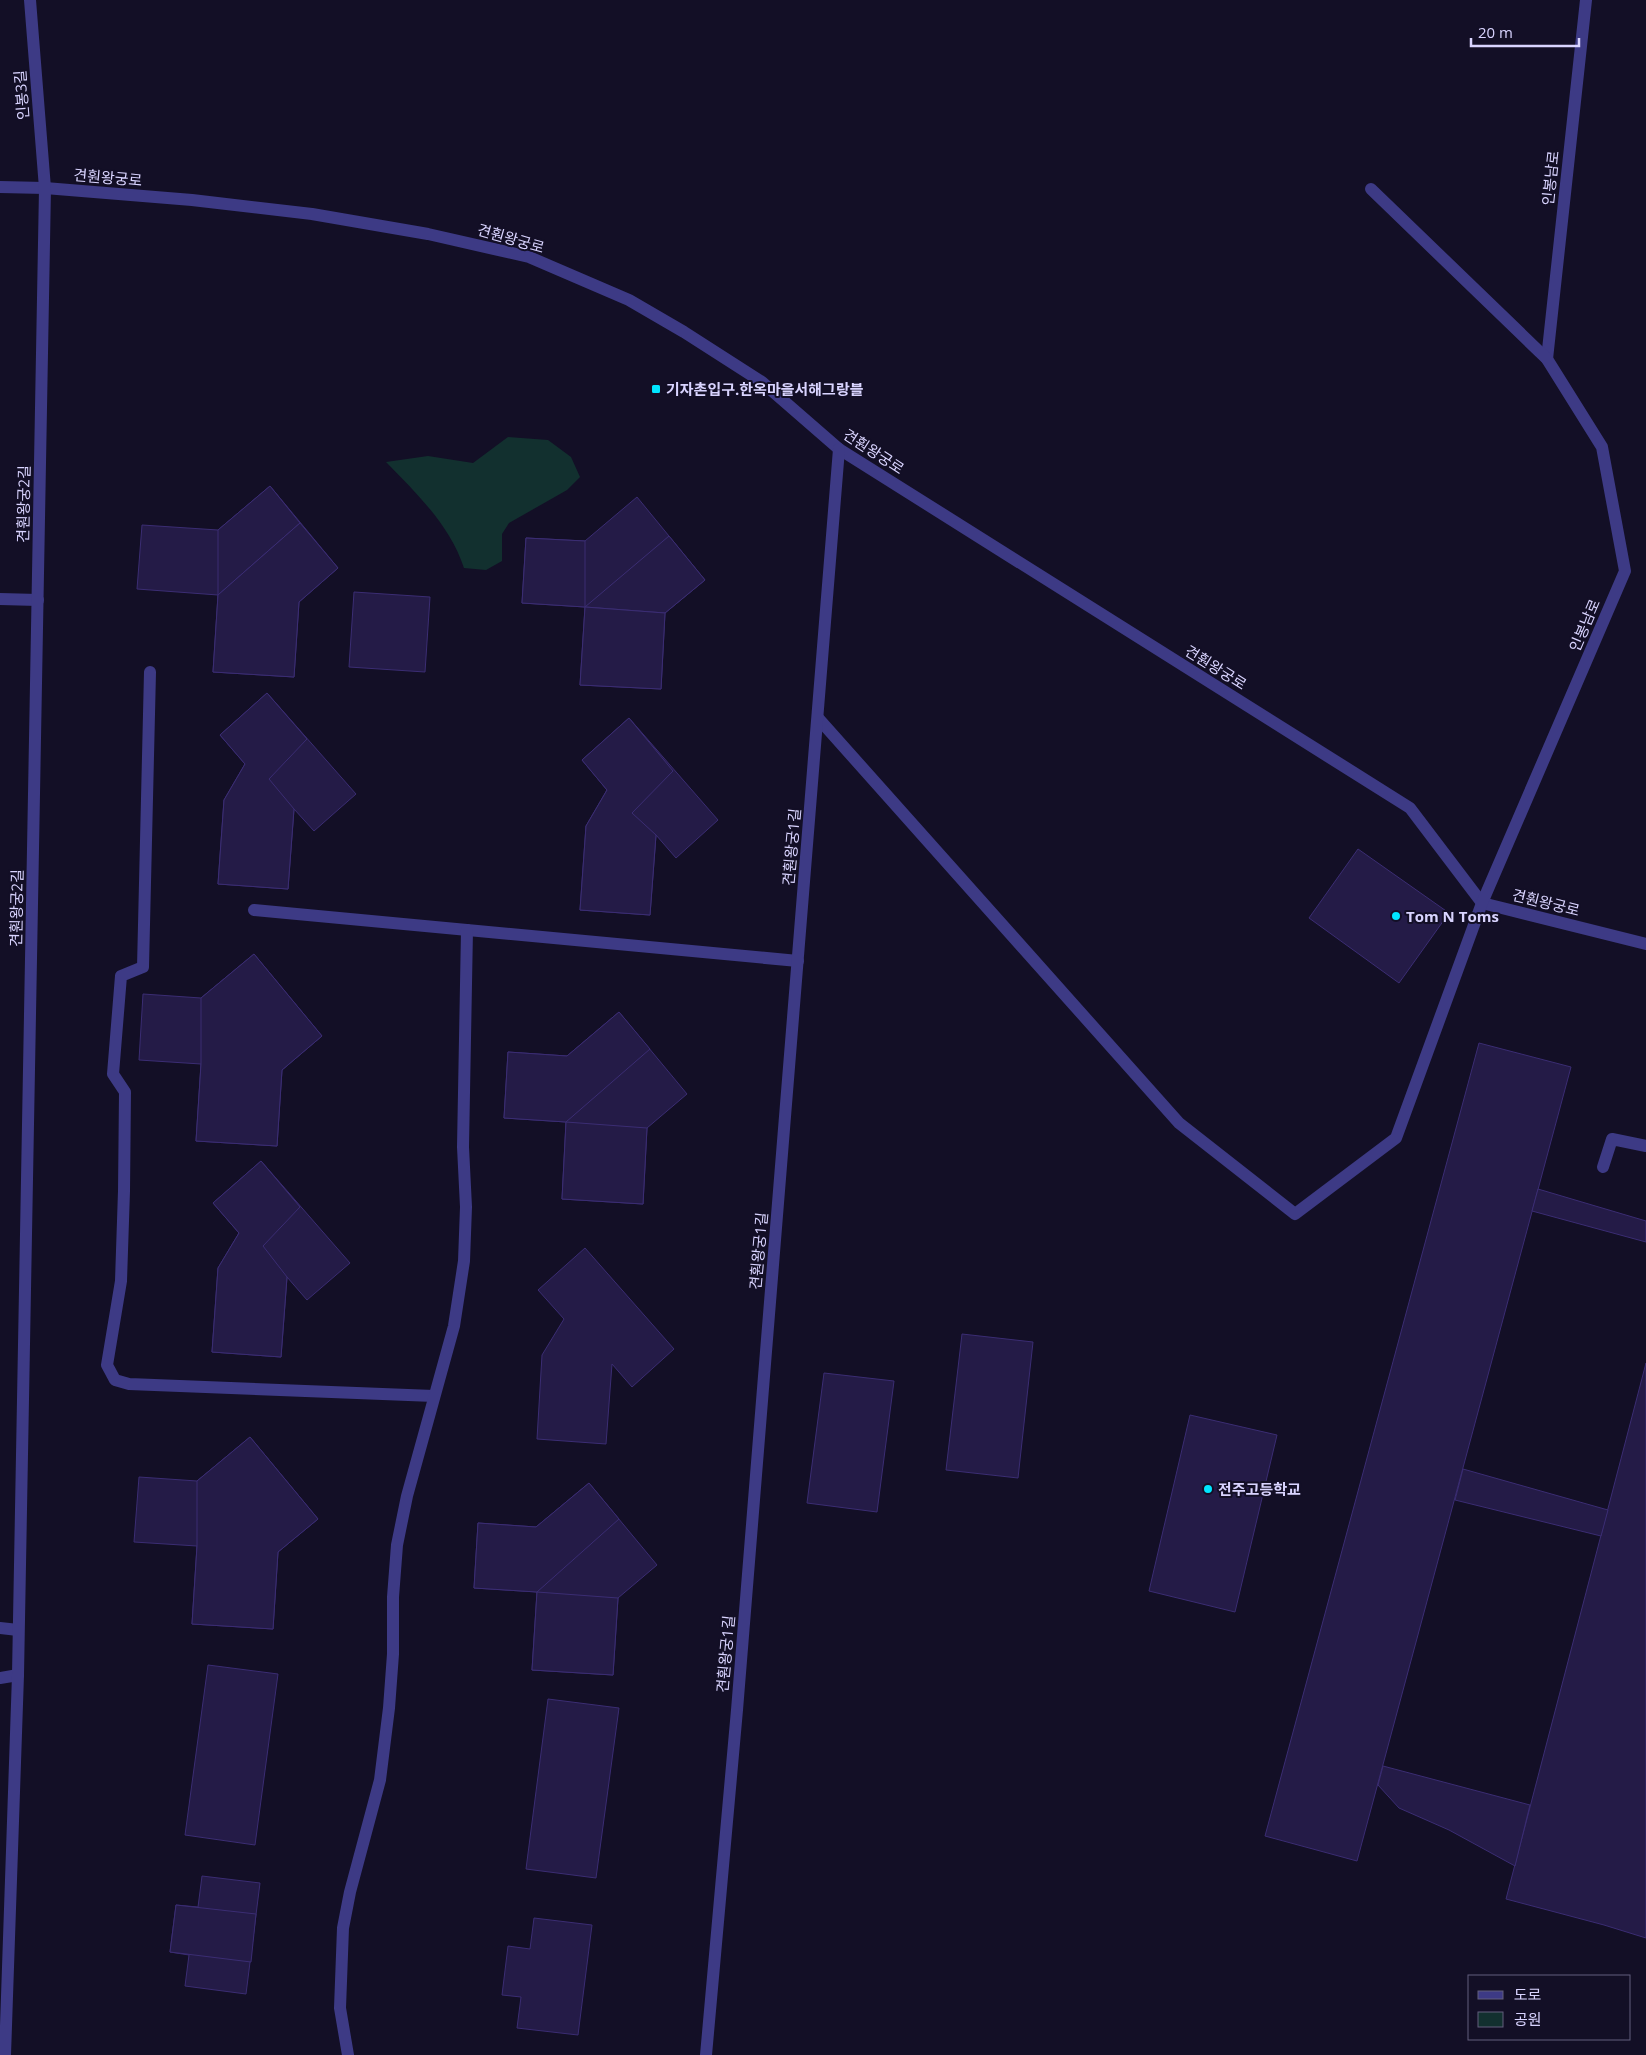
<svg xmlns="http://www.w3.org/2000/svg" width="1646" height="2055" font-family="'Open Sans','Noto Sans KR',sans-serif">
  <rect width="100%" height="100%" fill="#130f26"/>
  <path fill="#12302f" d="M508 437 548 440 571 457 580 477 567 490 509 523 502 534V561L486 570 464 568C450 525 417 494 386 462L428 456 473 463Z"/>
  <g fill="#241b47" stroke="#3b2d73">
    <path d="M270 486 338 568 299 602 294 677 213 672 218 595 137 589 142 525 218 530Z"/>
    <path d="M270 486 300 523 218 595V530Z"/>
    <path d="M637 497 705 580 665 613 661 689 580 685 585 607 522 603 526 538 585 541Z"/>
    <path d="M300 523 338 568 299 602 294 677 213 672 218 595Z"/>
    <path d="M669 536 705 580 665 613 585 607Z"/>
    <path d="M526 538 585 541V607L522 603Z"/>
    <path d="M354 592 430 597 425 672 349 667Z"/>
    <path d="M585 607 665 613 661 689 580 685Z"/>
    <path d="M267 693 356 794 314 831 294 809 288 889 218 884 224 800 245 764 220 735Z"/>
    <path d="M267 693 307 739 269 779 294 809 288 889 218 884 224 800 245 764 220 735Z"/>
    <path d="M629 718 718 820 676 858 656 835 650 915 580 910 586 826 607 790 582 760Z"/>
    <path d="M629 718 673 771 632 813 656 835 650 915 580 910 586 826 607 790 582 760Z"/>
    <path d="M1358 849 1449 913 1399 983 1309 918Z"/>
    <path d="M254 954 322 1036 282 1070 277 1146 196 1141 201 1064 139 1060 143 994 201 998Z"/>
    <path d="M254 954 322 1036 282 1070 277 1146 196 1141 201 1064V998Z"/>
    <path d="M619 1012 687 1094 647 1128 643 1204 562 1199 566 1122 504 1118 508 1052 567 1056Z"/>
    <path d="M619 1012 650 1049 566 1122 504 1118 508 1052 567 1056Z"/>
    <path d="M1479 1043 1571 1067 1357 1861 1265 1836Z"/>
    <path d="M566 1122 647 1128 643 1204 562 1199Z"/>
    <path d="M261 1161 350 1263 307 1300 287 1277 281 1357 212 1352 218 1268 239 1233 213 1203Z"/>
    <path d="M261 1161 300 1207 263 1246 287 1277 281 1357 212 1352 218 1268 239 1233 213 1203Z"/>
    <path d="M1538 1189 1646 1221V1242L1532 1211Z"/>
    <path d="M585 1248 674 1349 632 1387 612 1364 606 1444 537 1439 542 1355 564 1319 538 1290Z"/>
    <path d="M962 1334 1033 1342 1018 1478 946 1470Z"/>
    <path d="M1646 1363V1938L1604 1925 1506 1899Z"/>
    <path d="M824 1373 894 1381 877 1512 807 1503Z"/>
    <path d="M1190 1415 1277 1435 1235 1612 1149 1591Z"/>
    <path d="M250 1437 318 1519 278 1552 273 1629 192 1624 197 1546 134 1542 139 1477 197 1481Z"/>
    <path d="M250 1437 318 1519 278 1552 273 1629 192 1624 197 1546V1481Z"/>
    <path d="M1463 1469 1608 1510 1601 1536 1455 1500Z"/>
    <path d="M589 1483 657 1565 618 1598 613 1675 532 1670 537 1592 474 1588 478 1523 536 1527Z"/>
    <path d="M589 1483 619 1519 537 1592 474 1588 478 1523 536 1527Z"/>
    <path d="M537 1592 618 1598 613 1675 532 1670Z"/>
    <path d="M208 1665 278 1674 255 1845 185 1835Z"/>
    <path d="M548 1699 619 1708 596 1878 526 1869Z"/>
    <path d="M1383 1766 1530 1805 1515 1866 1449 1830 1399 1808 1378 1785Z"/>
    <path d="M202 1876 260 1883 246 1994 185 1986 189 1955 170 1952 176 1905 198 1907Z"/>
    <path d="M176 1905 256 1914 251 1962 170 1952Z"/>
    <path d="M534 1918 592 1925 578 2035 517 2028 521 1997 502 1995 508 1946 530 1949Z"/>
  </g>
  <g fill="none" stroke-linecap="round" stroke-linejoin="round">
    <g stroke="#3d3a85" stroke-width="12">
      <path d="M0 187 45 188 192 200 312 214 428 234 529 257 629 300 684 332 762 382 839 449 1410 808 1482 903 1646 944"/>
      <path d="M1547 359 1586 0"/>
      <path d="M0 599 38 600"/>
      <path d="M150 672 143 967 121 976 113 1074 125 1092 124 1191 121 1281 107 1365 115 1380 129 1384 434 1396"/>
      <path d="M818 718 1179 1123 1295 1214 1396 1138 1482 903 1625 571 1602 447 1547 359 1371 189"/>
      <path d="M254 910 798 961"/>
      <path d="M1603 1167 1612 1139 1646 1146"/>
      <path d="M0 1628 18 1630"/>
      <path d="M0 1678 18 1675"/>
      <path d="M5 2055 18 1675 45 188 30 0"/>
      <path d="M348 2055 340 2008 343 1928 350 1892 380 1780 389 1708 393 1654V1597L397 1545 407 1496 454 1326 464 1261 466 1207 463 1147 467 930"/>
      <path d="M706 2055 737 1710 839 449"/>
    </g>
  </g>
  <g fill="#00e5ff" stroke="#130f26" stroke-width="2">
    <rect x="651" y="384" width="10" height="10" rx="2.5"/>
    <circle cx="1396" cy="916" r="5"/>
    <circle cx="1208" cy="1489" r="5"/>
  </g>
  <g text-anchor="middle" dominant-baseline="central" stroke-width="4" stroke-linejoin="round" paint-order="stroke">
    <g font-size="15" fill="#d9d4ff" stroke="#130f26">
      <text transform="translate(21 95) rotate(-94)">인봉3길</text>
      <text transform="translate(108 177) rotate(5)">견훤왕궁로</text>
      <text transform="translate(1550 178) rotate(-84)">인봉남로</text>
      <text transform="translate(511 238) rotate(16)">견훤왕궁로</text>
      <text transform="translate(874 451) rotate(33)">견훤왕궁로</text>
      <text transform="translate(23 504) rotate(-89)">견훤왕궁2길</text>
      <text transform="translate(1584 625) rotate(-67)">인봉남로</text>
      <text transform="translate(1216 667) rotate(32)">견훤왕궁로</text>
      <text transform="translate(791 847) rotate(-85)">견훤왕궁1길</text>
      <text transform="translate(1546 902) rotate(14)">견훤왕궁로</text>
      <text transform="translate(16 908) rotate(-89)">견훤왕궁2길</text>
      <text transform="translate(758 1251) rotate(-85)">견훤왕궁1길</text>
      <text transform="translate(725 1654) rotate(-85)">견훤왕궁1길</text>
    </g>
    <g font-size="15" font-weight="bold" fill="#d9d4ff" stroke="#130f26" text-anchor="start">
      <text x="666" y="389">기자촌입구.한옥마을서해그랑블</text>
      <text x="1406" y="916">Tom N Toms</text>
      <text x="1218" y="1489">전주고등학교</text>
    </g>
  </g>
  <rect x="1468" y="1975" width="162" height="65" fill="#130f26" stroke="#625e7d"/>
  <rect x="1478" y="1991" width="25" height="8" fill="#3d3a85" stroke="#625e7d"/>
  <text x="1514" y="2000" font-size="15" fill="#d9d4ff">도로</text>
  <rect x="1478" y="2012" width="25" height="15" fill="#12302f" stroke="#625e7d"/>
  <text x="1514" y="2025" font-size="15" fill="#d9d4ff">공원</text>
  <path d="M1471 38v8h108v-8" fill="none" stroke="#d9d4ff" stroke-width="2.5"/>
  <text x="1478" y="38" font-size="15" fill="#d9d4ff" stroke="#130f26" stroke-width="4" paint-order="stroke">20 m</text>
</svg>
